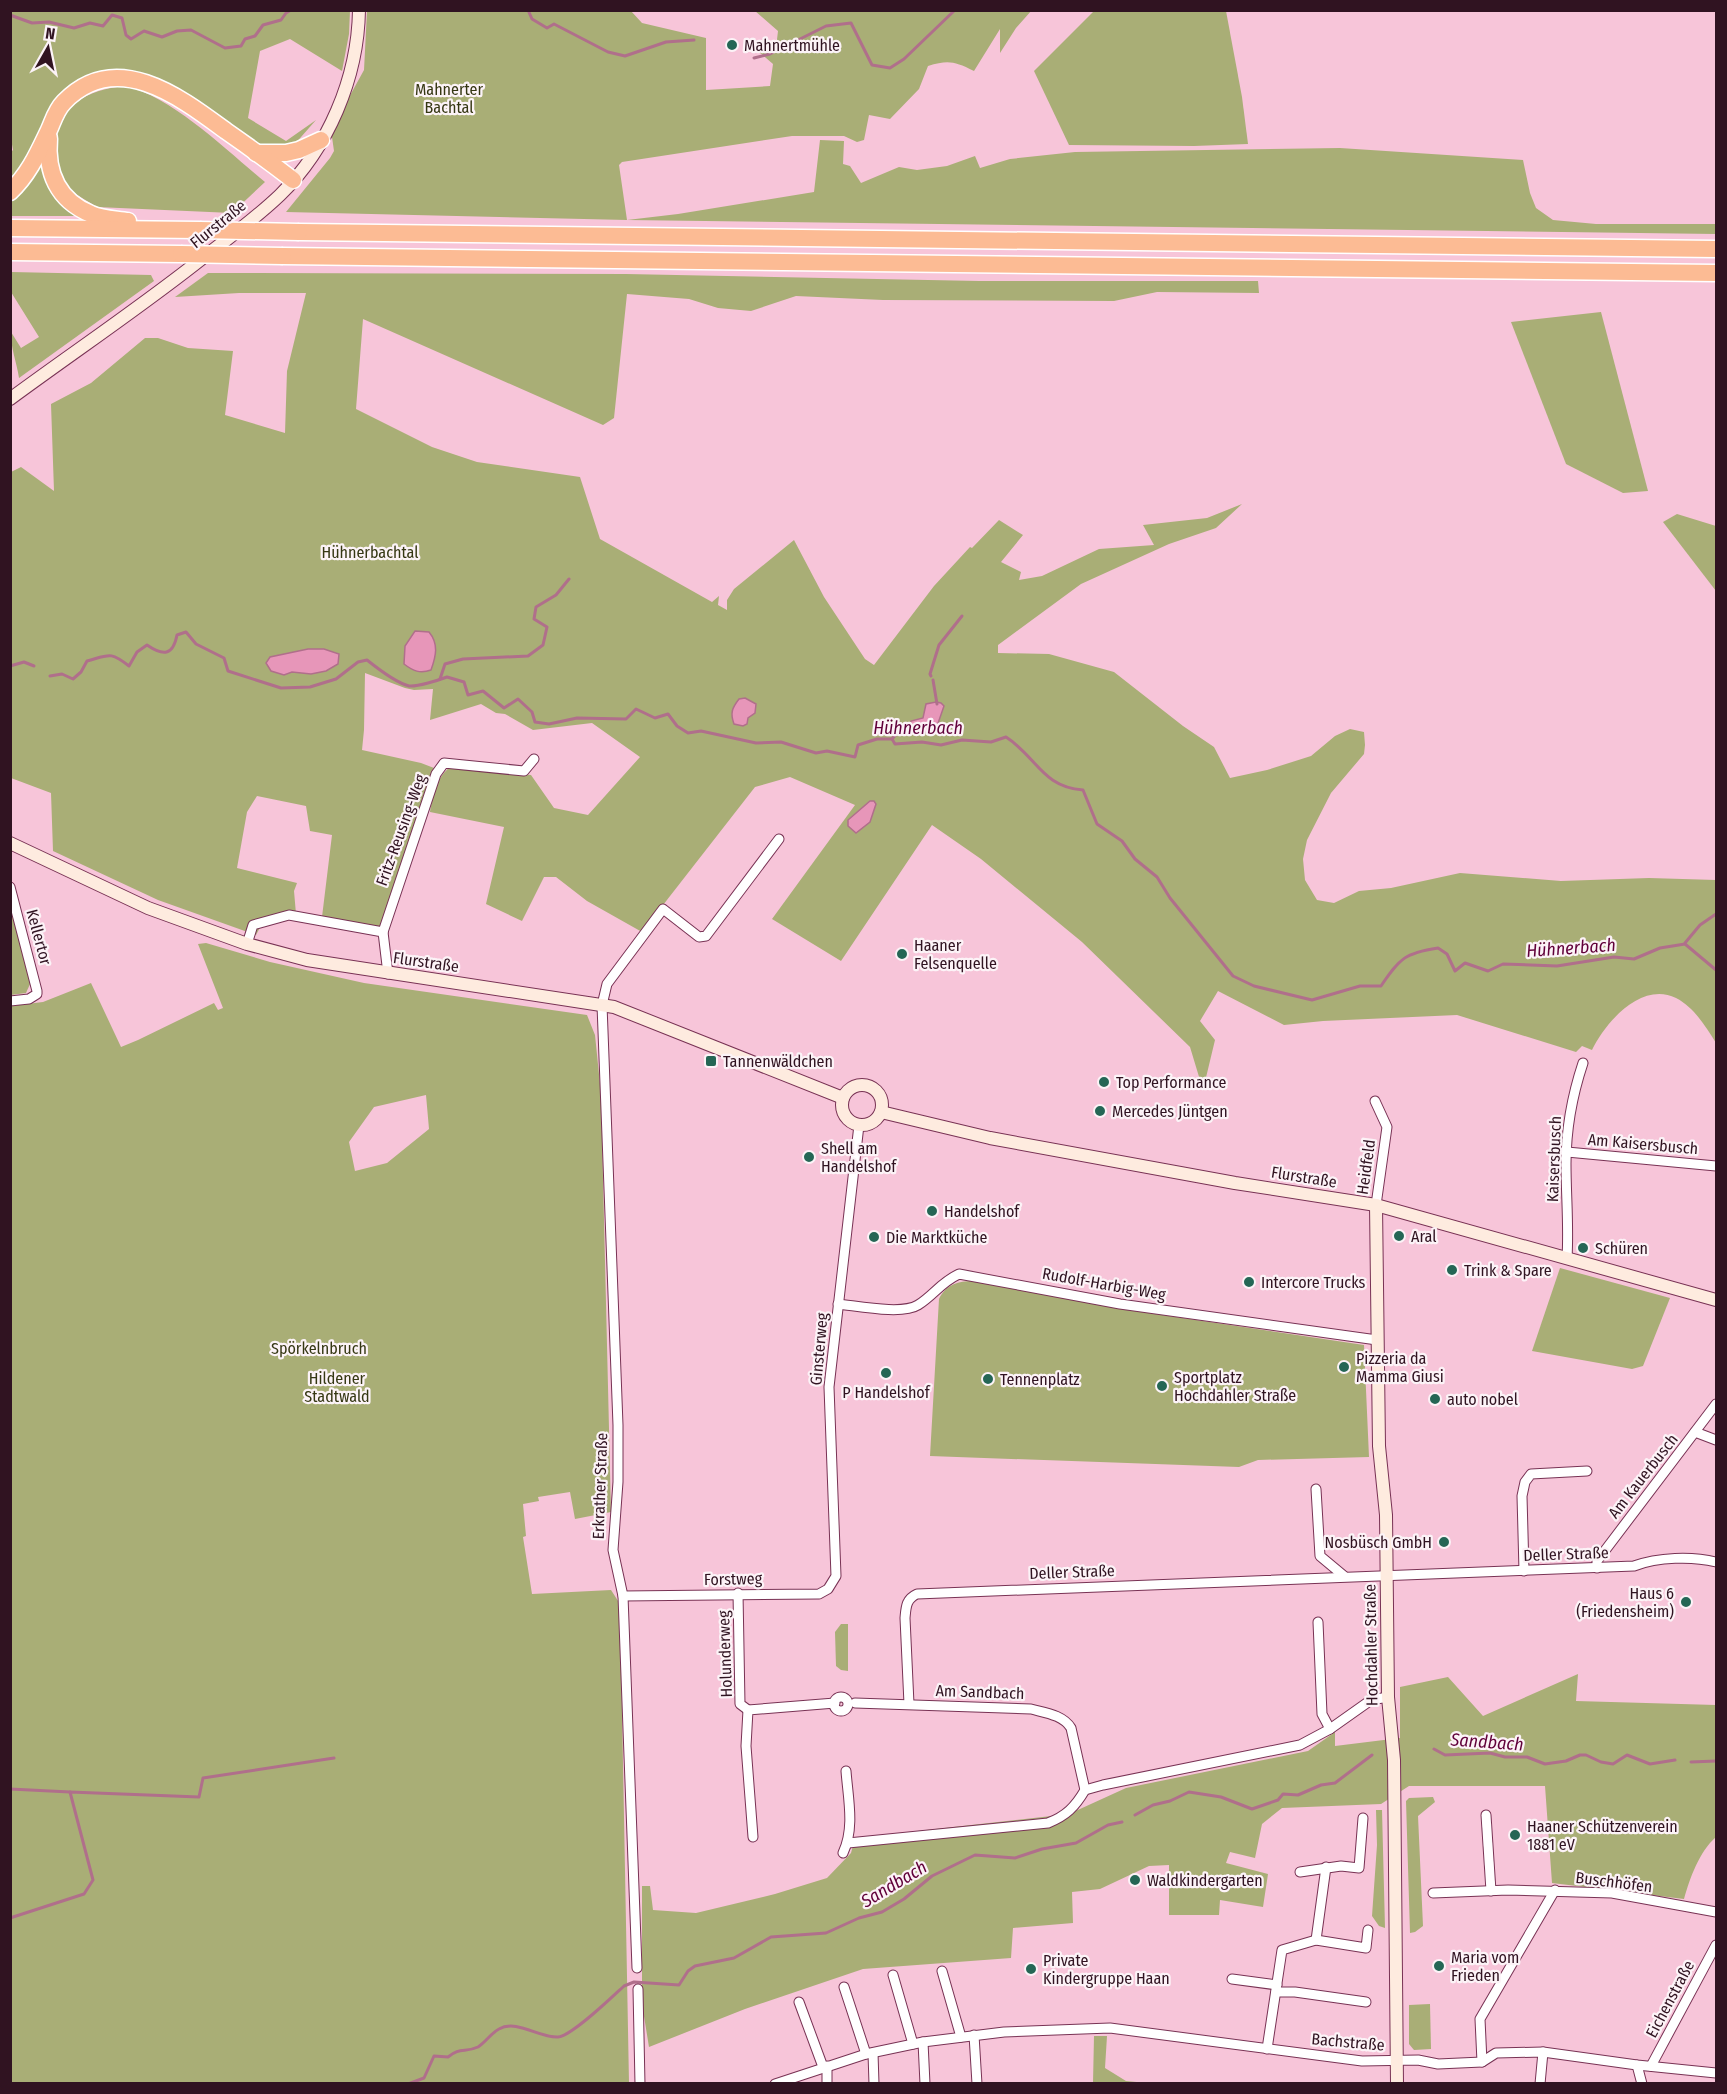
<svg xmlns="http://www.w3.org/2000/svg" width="1727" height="2094" font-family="'Fira Sans Condensed',sans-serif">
  <rect width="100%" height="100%" fill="#f7c5d9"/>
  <g fill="#a9ae76" fill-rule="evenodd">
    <path d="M1032 10 1016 28 1000 53V29L974 71C954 61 948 60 928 66L919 89 890 119 869 115 864 140 857 142 844 136H792L622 162 619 165 627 220 678 214 814 192 820 140 844 141 843 164 850 166 861 183 899 167 917 170 947 166 975 156 980 168 1010 159 1075 152 1340 148 1523 160 1530 193 1536 208 1553 220 1596 224H1716V234L627 220 286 212 330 158 334 151 331 130 364 70 367 11H631L642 23 706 38V90L770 86 773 64 759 52 771 51 776 48 778 31 755 11Z"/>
    <path d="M10 11H350L349 34 342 71 290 39 260 51 248 118 286 141 316 120 294 145 268 149 150 75 125 71 54 101 47 113 31 151 11 183V152L13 150 10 133Z"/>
    <path d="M1094 11H1226L1242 97 1248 144 1194 146 1069 145 1034 71Z"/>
    <path d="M126 86C174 98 226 150 265 182L232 213 97 207C84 199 69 192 61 178 56 170 56 160 56 151 55 106 87 89 126 86Z"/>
    <path d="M41 159 61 204 76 216H11L10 201 26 183Z"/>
    <path d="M11 272 151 275 154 281 19 378C17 363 10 346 11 332L21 348 39 337 11 292Z"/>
    <path d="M208 273 626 274 979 281H1258L1259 293 1157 292 1114 301 883 300 796 296 751 311 718 308 689 299 627 294 614 418 603 425 363 319 356 409 432 447 477 462 580 477 600 539 712 602 719 596 718 605 727 610V600L734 589 794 540 824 597 865 659 874 665 934 586 970 547 972 548 999 520 1023 535 1001 562 1021 572 1019 580 1042 576 1099 549 1154 545 1143 525 1207 518 1242 504 1216 528 1169 544 1081 584 998 645V653L1049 654 1114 672 1183 726 1214 747 1230 778 1267 770 1311 756 1335 736 1350 729 1364 732 1365 745 1364 754 1331 793 1307 840 1303 859 1305 880 1317 900 1334 903 1359 891 1391 888 1460 873 1561 881 1649 878 1716 880V1043C1706 1027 1694 1007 1676 998 1641 981 1605 1023 1592 1050L1582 1046 1576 1052 1457 1015 1323 1021 1284 1025 1218 991 1200 1021 1215 1040 1203 1090 1190 1047 1082 942 981 859 932 825 841 961 772 919 855 805 790 777 755 787 642 932 587 901 556 877H544L522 921 486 904 504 827 430 812C433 795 436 778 450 767L531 775 554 808 588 815 640 757 592 723 533 730 505 714 496 713 481 704 430 720 433 689 414 690 405 688 365 673 364 730 362 750 421 763 434 768 380 927 322 917 332 835 310 831 306 806 257 796 247 812 237 868 297 883 294 891 296 914 264 920 256 935 158 900 53 851 51 793 11 778V472L21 467 54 491 51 404 91 383 145 338H158L188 348 233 351 225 415 285 433 287 371 306 293H239L175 297Z"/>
    <path d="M1601 312 1648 491 1623 493 1566 464 1511 322Z"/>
    <path d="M1677 514 1716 526V591L1663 522Z"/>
    <path d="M10 902 30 984 26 993 11 995Z"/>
    <path d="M206 943 270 962 364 983 587 1015 595 1035 601 1094 611 1512 575 1519 570 1492 538 1497 539 1501 523 1504 526 1536 523 1537 532 1594 611 1590 620 1604 629 2083H11L10 1006 43 1002 91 983 121 1047 138 1040 214 1003 218 1010 223 1008 198 944ZM426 1095 429 1129 387 1163 355 1171 349 1142 374 1107Z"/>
    <path d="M1560 1268 1670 1298 1643 1366 1632 1369 1532 1351Z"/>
    <path d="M970 1281 1122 1309 1364 1345 1369 1457 1258 1460 1239 1467 930 1456 939 1299C946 1285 956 1282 970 1281Z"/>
    <path d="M841 1624H848V1671L841 1670 836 1666 835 1632Z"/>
    <path d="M1578 1674 1576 1701 1716 1705V1837C1699 1852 1690 1878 1684 1899L1552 1883 1545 1786H1409L1381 1804 1282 1808 1262 1824 1255 1858 1230 1852 1226 1863 1268 1874 1263 1907 1220 1900 1219 1915H1169V1865L1149 1866 1100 1889 1072 1892 1073 1923 1013 1928 1011 1958 863 1969 745 2009 649 2047 642 2004V1886H650L653 1910 696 1913 775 1894 827 1878 851 1853 855 1838 1069 1814 1126 1788 1308 1751 1335 1732V1746L1400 1738V1687L1448 1677 1483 1716Z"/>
    <path d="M1433 1797 1435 1802 1418 1816 1423 1926 1415 1932 1410 1933 1406 1801 1409 1798Z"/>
    <path d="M1376 1810H1382L1385 1928 1379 1926 1372 1916 1377 1845Z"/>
    <path d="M1430 2004 1431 2049 1414 2050 1409 2044V2005Z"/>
    <path d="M1094 2036H1107L1105 2068 1126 2081 1147 2083H1093Z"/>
  </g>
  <g fill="#e796b9" stroke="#b06f8b" stroke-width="1.5">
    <path d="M415 631 429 632C439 644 436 656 431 670 420 674 413 671 404 664L405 646Z"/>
    <path d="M308 649H324L339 654 338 664 326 671 311 674 292 672 284 675 271 671 266 663 270 657Z"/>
    <path d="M745 698 756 704 755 713 748 718 747 724 743 726 734 724C730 713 732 708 739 699Z"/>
    <path d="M936 702 941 703 944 706 935 732C926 732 916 734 910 725L911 721 923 718 926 704Z"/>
    <path d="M870 801H874L876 804 870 822 856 833 848 826V820Z"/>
  </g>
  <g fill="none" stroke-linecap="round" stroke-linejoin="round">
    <g stroke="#b06f8b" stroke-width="3">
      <path d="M528 10 532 19 547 28 554 24 608 52 625 56 666 42 694 40"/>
      <path d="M10 15 32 23 49 22 74 28 90 23 103 26 112 15 122 18 126 35 131 39 144 31 162 37 177 31 191 30 225 48 241 46 245 39 255 36 263 25 281 20 286 13 291 10"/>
      <path d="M754 58 770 54 826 26 851 23 872 65 890 68 904 59 955 10"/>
      <path d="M10 666 24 662 34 666"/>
      <path d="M50 676 62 674 73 679 81 672 87 661C109 655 110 651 129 666L137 652 147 645C163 656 173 656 177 635L186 632 196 644 224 658 228 671 281 688 310 687 336 679 358 662 367 660C377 668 397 683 409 686 417 687 439 680 447 677L464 682 468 695 483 691 504 708 518 699 532 712 535 722 549 724 577 718 626 719 636 709 655 718 668 714 677 726 688 733 701 731 756 743 781 742 816 753 827 751 855 757 858 745 877 739H892L895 744 922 742 941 745 962 740 991 742 1006 737C1037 757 1042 787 1083 790L1097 824 1122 841 1135 859 1157 877 1170 898 1233 976 1254 986 1312 1000 1360 986H1381C1400 958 1405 953 1438 948L1447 954 1455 971 1465 963 1488 971 1503 964 1557 966 1614 957 1634 959 1660 948 1685 944 1716 970"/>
      <path d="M931 676 930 674 939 645 962 616"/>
      <path d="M440 679 445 664 463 659 528 656 543 645 547 627 534 619 536 607 556 595 569 579"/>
      <path d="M933 680 937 704"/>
      <path d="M892 739 900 730 911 725"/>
      <path d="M1685 943 1700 925 1716 914"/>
      <path d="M1434 1749 1445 1755 1490 1753 1505 1757H1527L1545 1764 1566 1761 1580 1755H1586L1601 1762 1613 1764 1627 1755 1650 1764 1675 1760"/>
      <path d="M1691 1762 1716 1761"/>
      <path d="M10 1789 70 1792"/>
      <path d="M1135 1815 1153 1805 1170 1801 1189 1792 1221 1797 1252 1809 1278 1800 1283 1794 1298 1795 1321 1785 1335 1783 1372 1755"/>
      <path d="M10 1918 84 1894 93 1880 70 1792 199 1797 203 1778 334 1758"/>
      <path d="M408 2084 424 2078 434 2056 448 2057C460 2047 465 2053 478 2047 486 2042 491 2033 499 2029 517 2019 539 2038 558 2037 572 2036 612 1997 624 1986L634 1982 679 1985 688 1971 695 1966 734 1958 771 1937 826 1933 859 1918 882 1912 904 1899 932 1876 975 1855 1015 1858 1042 1849 1076 1843 1108 1825 1122 1822"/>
    </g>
    <defs>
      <g id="street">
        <path d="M10 887 37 991V994L29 999 10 1001"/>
        <path d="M383 932 436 774 444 763 524 771 534 759"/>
        <path d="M247 944 253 925 289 915 383 932 388 974"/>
        <path d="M1375 1101 1387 1127 1376 1205"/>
        <path d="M1567 1152 1716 1166"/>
        <path d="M1567 1258C1569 1227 1566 1195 1566 1164 1566 1129 1572 1096 1583 1063"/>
        <path d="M838 1304C858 1306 902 1315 918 1305 934 1295 940 1283 959 1274L1120 1304 1377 1340"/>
        <path d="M1695 1432 1716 1440"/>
        <path d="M1316 1489 1320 1556 1344 1576"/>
        <path d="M1597 1568V1561L1716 1404"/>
        <path d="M1524 1571 1522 1496 1525 1482 1531 1474 1587 1471"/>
        <path d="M738 1593 740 1704 748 1710"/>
        <path d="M623 1596 819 1594 828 1589 836 1576 829 1387 859 1125"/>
        <path d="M1318 1622 1322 1714 1330 1729"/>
        <circle cx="841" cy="1704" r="7"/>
        <path d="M855 1703 1031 1709C1046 1713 1063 1715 1071 1728L1085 1790"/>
        <path d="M909 1704 905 1618C906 1607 906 1599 917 1594L1634 1566C1658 1557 1692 1556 1716 1562"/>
        <path d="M1486 1815 1491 1891"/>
        <path d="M753 1837 746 1746 748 1710 835 1703"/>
        <path d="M848 1843 1048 1823C1066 1816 1075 1807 1085 1790L1103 1785 1300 1745 1330 1729 1371 1700 1388 1697"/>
        <path d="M843 1853C855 1828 848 1798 846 1771"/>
        <path d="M1300 1872 1341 1866 1359 1868 1363 1818"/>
        <path d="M1433 1893 1508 1890 1612 1893 1716 1912"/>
        <path d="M1316 1940 1326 1867"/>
        <path d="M637 1968 623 1596 613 1550 618 1482V1425L602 1005 607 984 663 909 699 937 706 936 779 839"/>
        <path d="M942 1971 961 2037"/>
        <path d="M893 1975 913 2044"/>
        <path d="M1232 1979 1277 1985"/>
        <path d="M844 1987 866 2054"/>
        <path d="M638 1989 640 2084"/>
        <path d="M1276 1992H1295L1366 2002"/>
        <path d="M799 2002 823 2067"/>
        <path d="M974 2035 977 2084"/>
        <path d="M923 2042 925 2084"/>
        <path d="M1267 2049 1282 1950 1316 1940 1366 1948 1368 1930"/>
        <path d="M873 2053 874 2084"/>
        <path d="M1482 2062 1480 2019 1555 1890"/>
        <path d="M1637 2065 1642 2084"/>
        <path d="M827 2066V2084"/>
        <path d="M1651 2066 1716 1945"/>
        <path d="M775 2084 866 2054 923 2042 1004 2032 1110 2028 1362 2061 1418 2060 1438 2064 1482 2062 1496 2053 1543 2052 1637 2065 1716 2073"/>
        <path d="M1540 2084 1543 2052"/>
      </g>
      <g id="secondary">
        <path d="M10 399C71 354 135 311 195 264 223 242 254 220 280 195 328 148 358 78 359 10"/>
        <path d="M10 843 148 908 247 944 307 960 614 1007 843 1098"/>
        <circle cx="862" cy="1105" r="20"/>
        <path d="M881 1112 990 1138 1235 1183 1376 1205 1716 1300"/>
        <path d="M1376 1205 1379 1446 1386 1515 1388 1697 1394 1760 1397 2084"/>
      </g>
      <g id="highway">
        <path d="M49 138C46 172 57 200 91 214 102 219 116 219 128 221"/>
        <path d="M256 153H286L299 150 321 140"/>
        <path d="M10 192C29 174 38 153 49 130 53 121 56 110 64 102 116 48 180 97 226 131 249 147 271 163 293 180"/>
        <path d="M10 228 200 230"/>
        <path d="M299 232 1716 249"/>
        <path d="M10 252 181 254"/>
        <path d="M283 256 1716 273"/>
      </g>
    </defs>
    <use href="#street" stroke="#783254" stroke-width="11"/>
    <use href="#secondary" stroke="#783254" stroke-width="14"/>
    <use href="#highway" stroke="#fff" stroke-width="19"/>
    <use href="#street" stroke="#fff" stroke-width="9"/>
    <use href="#secondary" stroke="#feebdf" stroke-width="12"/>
    <use href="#highway" stroke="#fcbb94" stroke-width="16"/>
    <defs>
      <g id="highway-bridge">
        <path d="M200 230 299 232"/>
        <path d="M181 254 283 256"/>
      </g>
    </defs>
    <use href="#highway-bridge" stroke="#fff" stroke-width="19" stroke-linecap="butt"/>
    <use href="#highway-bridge" stroke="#fcbb94" stroke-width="16"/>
  </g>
  <g fill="#256655" stroke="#fcf3f7" stroke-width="2">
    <circle cx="732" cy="45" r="6"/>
    <circle cx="902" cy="954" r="6"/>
    <rect x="705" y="1055" width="12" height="12" rx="3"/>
    <circle cx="1104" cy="1082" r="6"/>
    <circle cx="1100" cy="1111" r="6"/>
    <circle cx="809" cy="1157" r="6"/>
    <circle cx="932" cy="1211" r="6"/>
    <circle cx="1399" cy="1236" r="6"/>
    <circle cx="874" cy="1237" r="6"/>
    <circle cx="1583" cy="1248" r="6"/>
    <circle cx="1452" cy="1270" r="6"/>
    <circle cx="1249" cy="1282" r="6"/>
    <circle cx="1344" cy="1367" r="6"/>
    <circle cx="886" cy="1373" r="6"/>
    <circle cx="988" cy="1379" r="6"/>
    <circle cx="1162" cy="1386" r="6"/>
    <circle cx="1435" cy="1399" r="6"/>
    <circle cx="1444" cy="1542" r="6"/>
    <circle cx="1686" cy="1602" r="6"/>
    <circle cx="1515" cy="1835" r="6"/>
    <circle cx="1135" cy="1880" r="6"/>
    <circle cx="1439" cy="1966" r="6"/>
    <circle cx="1031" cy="1969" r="6"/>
  </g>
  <g text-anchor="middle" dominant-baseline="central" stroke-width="4.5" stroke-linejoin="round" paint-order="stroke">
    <g font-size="16" fill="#301321" stroke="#fcf3f7" text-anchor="start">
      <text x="744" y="45">Mahnertmühle</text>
      <text x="914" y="945">Haaner<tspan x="914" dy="18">Felsenquelle</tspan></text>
      <text x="723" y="1061">Tannenwäldchen</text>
      <text x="1116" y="1082">Top Performance</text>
      <text x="1112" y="1111">Mercedes Jüntgen</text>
      <text x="821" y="1148">Shell am<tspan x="821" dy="18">Handelshof</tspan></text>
      <text x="944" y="1211">Handelshof</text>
      <text x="1411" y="1236">Aral</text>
      <text x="886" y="1237">Die Marktküche</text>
      <text x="1595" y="1248">Schüren</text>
      <text x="1464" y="1270">Trink &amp; Spare</text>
      <text x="1261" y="1282">Intercore Trucks</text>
      <text x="1356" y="1358">Pizzeria da<tspan x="1356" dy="18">Mamma Giusi</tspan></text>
      <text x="1174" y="1377">Sportplatz<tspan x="1174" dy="18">Hochdahler Straße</tspan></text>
      <text x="1000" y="1379">Tennenplatz</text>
      <text x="886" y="1392" text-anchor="middle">P Handelshof</text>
      <text x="1447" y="1399">auto nobel</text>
      <text x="1432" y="1542" text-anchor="end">Nosbüsch GmbH</text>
      <text x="1674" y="1593" text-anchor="end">Haus 6<tspan x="1674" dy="18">(Friedensheim)</tspan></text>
      <text x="1527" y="1826">Haaner Schützenverein<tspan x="1527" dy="18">1881 eV</tspan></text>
      <text x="1147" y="1880">Waldkindergarten</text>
      <text x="1451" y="1957">Maria vom<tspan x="1451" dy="18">Frieden</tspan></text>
      <text x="1043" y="1960">Private<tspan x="1043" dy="18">Kindergruppe Haan</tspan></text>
    </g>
    <g font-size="16" fill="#353713" stroke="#fcf3f7">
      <text x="449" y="89">Mahnerter<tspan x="449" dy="18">Bachtal</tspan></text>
      <text x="370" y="552">Hühnerbachtal</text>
      <text x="319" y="1348">Spörkelnbruch</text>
      <text x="337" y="1378">Hildener<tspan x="337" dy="18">Stadtwald</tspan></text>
    </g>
    <g font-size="16" fill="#301321" stroke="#fcf3f7">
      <text transform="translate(218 224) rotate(-39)">Flurstraße</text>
      <text transform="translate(401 830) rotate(-70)">Fritz-Reusing-Weg</text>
      <text transform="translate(39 937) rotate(75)">Kellertor</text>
      <text transform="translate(426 962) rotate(8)">Flurstraße</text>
      <text transform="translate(1643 1144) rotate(5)">Am Kaisersbusch</text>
      <text transform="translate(1554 1159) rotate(-88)">Kaisersbusch</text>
      <text transform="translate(1366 1167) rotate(-82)">Heidfeld</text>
      <text transform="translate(1304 1177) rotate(9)">Flurstraße</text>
      <text transform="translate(1104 1284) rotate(10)">Rudolf-Harbig-Weg</text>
      <text transform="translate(819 1349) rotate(-85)">Ginsterweg</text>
      <text transform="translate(1643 1476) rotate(-52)">Am Kauerbusch</text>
      <text transform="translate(600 1486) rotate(-88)">Erkrather Straße</text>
      <text transform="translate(1566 1554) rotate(-2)">Deller Straße</text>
      <text transform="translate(1072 1572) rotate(-2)">Deller Straße</text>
      <text transform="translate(733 1579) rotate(-1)">Forstweg</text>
      <text transform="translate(1371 1645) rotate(-91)">Hochdahler Straße</text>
      <text transform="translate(725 1654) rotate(-92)">Holunderweg</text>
      <text transform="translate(980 1692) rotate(2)">Am Sandbach</text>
      <text transform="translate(1614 1882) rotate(7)">Buschhöfen</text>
      <text transform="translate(1670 1999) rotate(-62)">Eichenstraße</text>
      <text transform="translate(1348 2042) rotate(5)">Bachstraße</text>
    </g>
    <g font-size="18" font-style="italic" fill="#61003a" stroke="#fcf3f7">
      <text x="918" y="728">Hühnerbach</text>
      <text transform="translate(1571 948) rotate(-4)">Hühnerbach</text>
      <text transform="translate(1487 1742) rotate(4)">Sandbach</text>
      <text transform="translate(894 1884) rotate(-31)">Sandbach</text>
    </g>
  </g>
  <rect width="1727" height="2094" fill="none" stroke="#301321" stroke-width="24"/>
  <g transform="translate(48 48) rotate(9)" stroke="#fcf3f7" stroke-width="4.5" paint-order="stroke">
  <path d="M0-4.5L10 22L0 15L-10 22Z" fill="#301321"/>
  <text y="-9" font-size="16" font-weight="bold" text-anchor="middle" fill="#301321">N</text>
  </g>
</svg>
